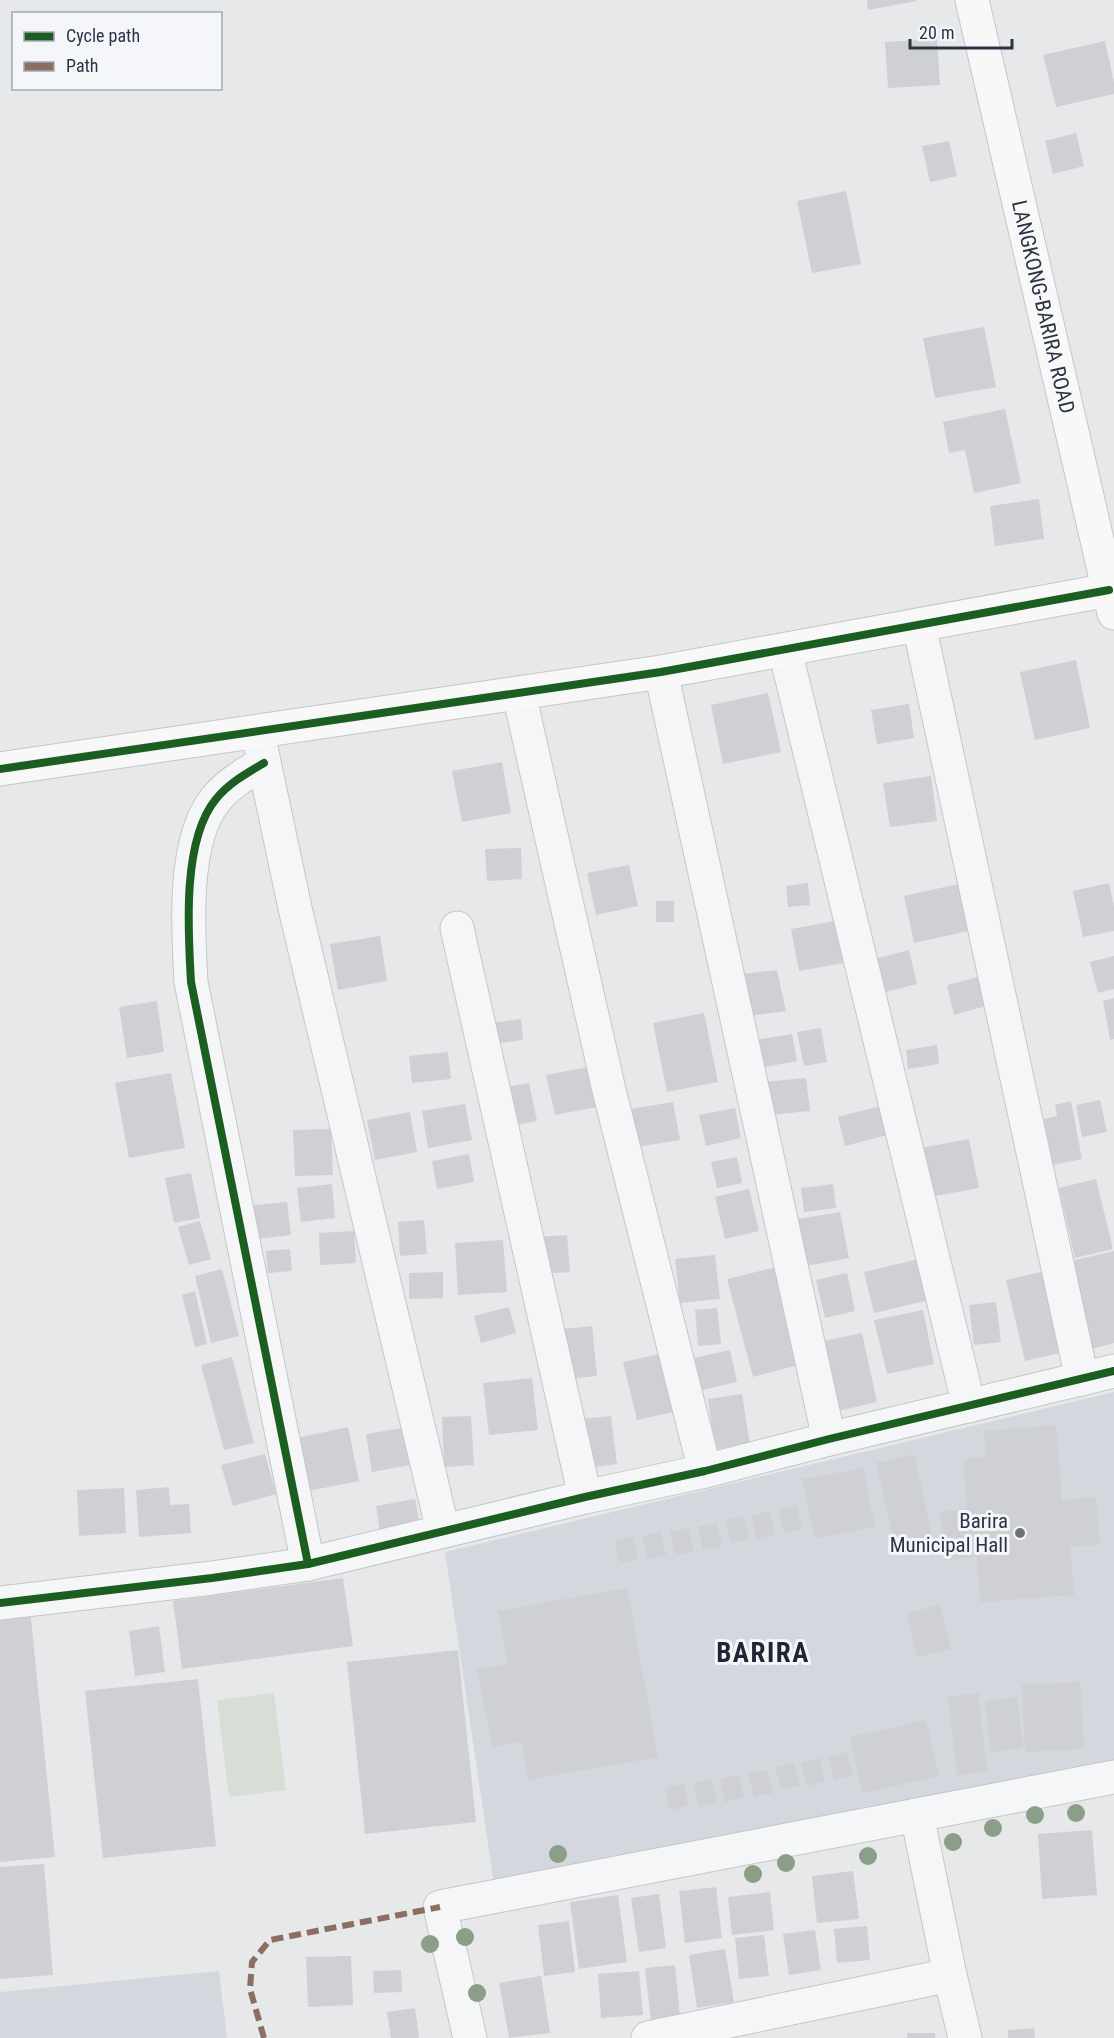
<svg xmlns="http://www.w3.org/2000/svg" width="1114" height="2038" font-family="'Roboto Condensed',sans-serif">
  <rect width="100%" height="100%" fill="#e6e8ea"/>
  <g fill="#d4d7dd">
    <path d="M1114 1392V1764L494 1884 445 1552Z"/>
    <path d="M219 1971 227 2038H0V1992Z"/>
  </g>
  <path fill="#d6ded6" d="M274 1693 286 1790 229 1797 217 1700Z"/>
  <g fill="#ced0d3">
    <path d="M867 0H917V1L868 10Z"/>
    <path d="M937 39 940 85 888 88 885 42Z"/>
    <path d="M1105 41 1114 82V94L1056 107 1043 55Z"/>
    <path d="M1076 133 1084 166 1053 174 1045 141Z"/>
    <path d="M949 141 957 176 930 182 922 146Z"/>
    <path d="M846 191 861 264 812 273 797 201Z"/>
    <path d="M984 327 996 387 935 398 923 338Z"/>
    <path d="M1005 409 1021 483 974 493 965 450 949 453 943 422Z"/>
    <path d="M1039 499 1044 539 995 546 990 506Z"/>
    <path d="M1076 660 1090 728 1035 740 1020 672Z"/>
    <path d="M768 693 781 752 723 764 711 705Z"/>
    <path d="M909 704 914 738 877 744 871 710Z"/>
    <path d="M502 762 511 813 462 822 452 771Z"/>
    <path d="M931 776 937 821 890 827 883 783Z"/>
    <path d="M521 848 522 879 487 881 485 849Z"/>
    <path d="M629 865 638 906 596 915 587 873Z"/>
    <path d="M808 883 810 905 788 907 786 886Z"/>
    <path d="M963 883 973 930 914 943 904 896Z"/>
    <path d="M1109 883 1114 906V931L1083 937 1073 891Z"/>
    <rect x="656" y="901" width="18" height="21"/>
    <path d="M835 921 843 963 799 971 791 929Z"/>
    <path d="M380 936 387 981 338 990 330 944Z"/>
    <path d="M909 950 917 984 882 993 874 959Z"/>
    <path d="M1114 956V989L1098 993 1090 962Z"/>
    <path d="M777 970 786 1011 749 1016 741 974Z"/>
    <path d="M978 977 986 1006 954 1015 947 985Z"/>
    <path d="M1114 998V1039L1110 1040 1103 1001Z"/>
    <path d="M157 1001 164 1052 127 1058 119 1007Z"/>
    <path d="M704 1013 718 1082 667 1092 653 1023Z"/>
    <path d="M521 1019 523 1040 493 1044 490 1023Z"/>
    <path d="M821 1028 827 1062 804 1066 797 1032Z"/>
    <path d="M792 1034 797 1061 760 1068 755 1040Z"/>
    <path d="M937 1045 939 1064 908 1069 906 1050Z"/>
    <path d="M448 1052 451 1079 412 1083 409 1056Z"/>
    <path d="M588 1067 597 1107 555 1115 546 1075Z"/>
    <path d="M171 1073 185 1148 129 1158 115 1083Z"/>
    <path d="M806 1078 810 1111 768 1115 764 1082Z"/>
    <path d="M529 1083 537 1121 507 1127 499 1088Z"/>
    <path d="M1100 1100 1107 1132 1082 1137 1076 1105Z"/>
    <path d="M1071 1101 1082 1159 1053 1165 1044 1119 1057 1116 1055 1105Z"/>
    <path d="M673 1102 680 1140 631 1148 625 1110Z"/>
    <path d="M465 1104 472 1140 428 1148 422 1111Z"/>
    <path d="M884 1105 891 1134 845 1146 838 1117Z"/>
    <path d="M735 1108 741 1138 706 1146 699 1115Z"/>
    <path d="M410 1112 417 1152 375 1160 367 1120Z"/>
    <path d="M331 1129 333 1175 295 1176 293 1130Z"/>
    <path d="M969 1139 979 1188 930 1197 921 1148Z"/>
    <path d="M469 1154 474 1182 437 1189 432 1161Z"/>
    <path d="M737 1157 742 1183 717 1188 711 1162Z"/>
    <path d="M191 1173 200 1218 174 1223 165 1178Z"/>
    <path d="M1096 1179 1113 1249 1075 1258 1059 1188Z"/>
    <path d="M332 1184 335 1218 301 1222 297 1188Z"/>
    <path d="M833 1184 836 1208 804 1212 801 1188Z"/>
    <path d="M749 1189 759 1231 725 1239 715 1197Z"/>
    <path d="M287 1202 291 1235 247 1240 243 1206Z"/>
    <path d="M840 1212 849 1258 801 1267 792 1220Z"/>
    <path d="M424 1220 427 1254 400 1256 398 1222Z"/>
    <path d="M200 1221 211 1259 189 1265 178 1227Z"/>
    <path d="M354 1231 356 1263 320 1265 319 1233Z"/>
    <path d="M567 1235 570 1272 541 1274 537 1237Z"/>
    <path d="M503 1240 507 1292 458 1295 455 1243Z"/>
    <path d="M290 1249 292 1271 268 1273 266 1251Z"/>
    <path d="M1114 1251V1343L1088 1350 1067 1262Z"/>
    <path d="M715 1255 720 1299 680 1303 675 1259Z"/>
    <path d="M919 1259 929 1300 874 1313 864 1272Z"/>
    <path d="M777 1267 802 1364 753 1377 727 1279Z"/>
    <path d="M222 1269 239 1336 211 1343 195 1276Z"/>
    <path d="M1045 1271 1064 1352 1025 1361 1006 1280Z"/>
    <path d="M443 1272V1298L409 1299V1273Z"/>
    <path d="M847 1273 855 1311 825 1318 816 1280Z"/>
    <path d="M195 1291 207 1344 195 1347 182 1295Z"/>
    <path d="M996 1302 1001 1342 974 1345 969 1305Z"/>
    <path d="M509 1307 516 1333 481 1343 474 1316Z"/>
    <path d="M717 1308 721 1344 698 1346 695 1310Z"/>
    <path d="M923 1310 934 1364 887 1374 874 1320Z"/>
    <path d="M592 1326 597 1376 569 1379 564 1329Z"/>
    <path d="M862 1333 877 1402 830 1413 814 1343Z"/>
    <path d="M730 1350 737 1382 702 1390 694 1358Z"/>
    <path d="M660 1354 673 1412 637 1420 623 1362Z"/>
    <path d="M232 1357 254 1443 224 1450 201 1365Z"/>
    <path d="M532 1378 538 1430 489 1435 483 1383Z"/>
    <path d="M742 1394 750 1445 715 1449 708 1399Z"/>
    <path d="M471 1416 474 1465 444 1467 442 1417Z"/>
    <path d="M611 1416 617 1464 586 1468 580 1419Z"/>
    <path d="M1056 1425 1062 1500 1096 1497 1100 1545 1070 1547 1074 1595 980 1602 977 1557 944 1560 940 1511 967 1509 963 1459 986 1457 984 1431Z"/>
    <path d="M348 1427 359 1481 303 1492 292 1439Z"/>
    <path d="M403 1428 410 1465 372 1472 366 1434Z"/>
    <path d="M265 1454 276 1494 233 1506 221 1465Z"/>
    <path d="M914 1454 933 1541 896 1549 876 1463Z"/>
    <path d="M863 1468 875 1527 815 1538 802 1479Z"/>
    <path d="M169 1487 170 1505 189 1504 191 1533 139 1537 136 1490Z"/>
    <path d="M124 1488 126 1533 79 1536 77 1490Z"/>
    <path d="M415 1499 420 1525 380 1532 376 1506Z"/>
    <path d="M797 1505 802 1529 784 1533 778 1510Z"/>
    <path d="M770 1511 775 1534 756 1539 751 1516Z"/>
    <path d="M744 1516 749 1539 731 1543 725 1520Z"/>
    <path d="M717 1523 722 1546 703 1550 698 1527Z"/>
    <path d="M688 1528 694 1551 675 1555 670 1532Z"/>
    <path d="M661 1531 666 1555 648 1559 642 1536Z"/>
    <path d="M633 1537 638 1559 619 1563 615 1541Z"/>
    <path d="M343 1578 353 1646 182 1669 173 1601Z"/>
    <path d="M627 1588 658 1757 528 1780 522 1742 492 1747 477 1669 508 1664 498 1611Z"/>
    <path d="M940 1605 951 1649 917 1657 907 1613Z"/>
    <path d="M30 1609 55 1857 0 1862V1612Z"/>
    <path d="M159 1626 165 1672 135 1676 129 1631Z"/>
    <path d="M458 1650 476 1822 365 1834 347 1662Z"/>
    <path d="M198 1679 216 1846 103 1858 85 1691Z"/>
    <path d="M1080 1682 1084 1749 1025 1752 1022 1685Z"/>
    <path d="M978 1693 987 1772 957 1775 948 1697Z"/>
    <path d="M1017 1697 1023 1748 991 1752 985 1701Z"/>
    <path d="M926 1720 939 1776 862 1793 850 1737Z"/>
    <path d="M847 1752 853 1776 834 1780 829 1757Z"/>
    <path d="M820 1758 825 1781 807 1786 801 1763Z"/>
    <path d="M794 1763 800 1786 781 1790 775 1767Z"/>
    <path d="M767 1770 773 1793 754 1797 748 1774Z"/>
    <path d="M739 1775 744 1798 725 1802 720 1779Z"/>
    <path d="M711 1779 717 1802 698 1806 693 1783Z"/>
    <path d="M684 1784 688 1806 670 1810 665 1788Z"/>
    <path d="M1092 1830 1097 1895 1042 1899 1038 1834Z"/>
    <path d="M44 1864 53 1975 0 1979V1867Z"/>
    <path d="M853 1871 859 1919 817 1923 812 1876Z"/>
    <path d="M716 1887 722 1938 685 1943 679 1891Z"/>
    <path d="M770 1892 774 1930 732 1935 728 1897Z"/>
    <path d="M659 1894 666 1948 639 1952 631 1898Z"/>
    <path d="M618 1895 627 1962 579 1969 570 1902Z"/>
    <path d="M569 1921 575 1972 544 1976 538 1925Z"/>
    <path d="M867 1926 870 1960 837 1963 834 1929Z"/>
    <path d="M815 1930 821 1970 789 1975 783 1934Z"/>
    <path d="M764 1935 769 1976 739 1979 735 1938Z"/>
    <path d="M725 1949 734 2002 697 2008 689 1955Z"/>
    <path d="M351 1956 353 2005 308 2007 306 1957Z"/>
    <path d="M675 1965 680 2018 651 2021 645 1968Z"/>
    <path d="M401 1970 402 1992 374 1993 373 1971Z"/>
    <path d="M639 1971 643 2015 601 2018 598 1974Z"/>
    <path d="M541 1976 550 2033 509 2038 499 1983Z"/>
    <path d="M415 2008 419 2038H391L387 2012Z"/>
    <path d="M1034 2028 1035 2038H1008V2030Z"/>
    <rect x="907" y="2033" width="28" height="5"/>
  </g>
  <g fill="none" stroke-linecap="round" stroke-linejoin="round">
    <defs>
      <g id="street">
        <path d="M919 625 1082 1379"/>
        <path d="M785 650 969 1406"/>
        <path d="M661 672 829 1439"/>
        <path d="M519 694 609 1090 705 1471"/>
        <path d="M260 743 295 908 443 1531"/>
        <path d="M264 763C247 773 229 783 216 799 182 840 188 931 191 982L308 1564"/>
        <path d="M457 928 585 1497"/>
        <path d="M0 1603 212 1578 308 1564 585 1497 705 1471 829 1439 1114 1371"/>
        <path d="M917 1815 950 1975 965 2038"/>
        <path d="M470 2038 440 1907 1114 1777"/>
        <path d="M648 2038 950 1975"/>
      </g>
      <g id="secondary">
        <path id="s1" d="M972 0 1114 613"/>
        <path d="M0 769 661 672 1109 590"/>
      </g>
    </defs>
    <use href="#street" stroke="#c4c6c8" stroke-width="35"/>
    <use href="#secondary" stroke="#c4c6c8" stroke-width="35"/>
    <use href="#street" stroke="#f5f6f7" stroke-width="33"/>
    <use href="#secondary" stroke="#f8f8f8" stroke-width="33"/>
    <path stroke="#8d6e63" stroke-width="6" stroke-dasharray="12 6" stroke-linecap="butt" d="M264 2038 250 1989 252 1962 270 1940 440 1907"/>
    <defs>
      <g id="cycleway">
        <path d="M264 763C247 773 229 783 216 799 182 840 188 931 191 982L308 1564"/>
        <path d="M0 769 661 672 1109 590"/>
        <path d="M0 1603 212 1578 308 1564 585 1497 705 1471 829 1439 1114 1371"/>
      </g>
    </defs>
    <use href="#cycleway" stroke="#f4f6f9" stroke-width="11"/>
    <use href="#cycleway" stroke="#1b5e20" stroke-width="8"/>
  </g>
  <g fill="#8a9e88">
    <circle cx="1076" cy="1813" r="9"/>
    <circle cx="1035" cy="1815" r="9"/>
    <circle cx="993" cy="1828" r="9"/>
    <circle cx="953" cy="1842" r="9"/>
    <circle cx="558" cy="1854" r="9"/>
    <circle cx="868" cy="1856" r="9"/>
    <circle cx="786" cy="1863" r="9"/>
    <circle cx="753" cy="1874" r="9"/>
    <circle cx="465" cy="1937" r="9"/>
    <circle cx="430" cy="1944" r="9"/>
    <circle cx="477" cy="1993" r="9"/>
  </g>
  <circle fill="#6c737f" stroke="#f4f6f9" stroke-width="2" cx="1020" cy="1533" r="6"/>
  <g text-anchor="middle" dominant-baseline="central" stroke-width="6" stroke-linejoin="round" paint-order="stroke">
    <g font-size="21" fill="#2b3445" stroke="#f4f6f9">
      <text stroke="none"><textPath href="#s1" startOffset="315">LANGKONG-BARIRA ROAD</textPath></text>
    </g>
    <g font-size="21" fill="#2b3445" stroke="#f4f6f9" text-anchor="end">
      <text x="1008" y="1521">Barira<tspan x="1008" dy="24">Municipal Hall</tspan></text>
    </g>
    <g font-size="27" font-weight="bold" letter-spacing="1.5" fill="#1d2536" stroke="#f4f6f9">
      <text x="763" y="1653">BARIRA</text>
    </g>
  </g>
  <rect x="12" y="12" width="210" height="78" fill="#f4f6f9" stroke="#a4a8b1" stroke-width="1.5"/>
  <rect x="24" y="32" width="30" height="9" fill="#1b5e20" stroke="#a4a8b1" stroke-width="1.5"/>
  <text x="66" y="42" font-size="18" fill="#2b3445">Cycle path</text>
  <rect x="24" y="62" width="30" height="9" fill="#8d6e63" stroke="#a4a8b1" stroke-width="1.5"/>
  <text x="66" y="72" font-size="18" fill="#2b3445">Path</text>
  <path d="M910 39v9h102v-9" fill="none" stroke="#2b3445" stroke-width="3"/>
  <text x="919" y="39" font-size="18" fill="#2b3445" stroke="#f4f6f9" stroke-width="4.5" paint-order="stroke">20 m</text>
</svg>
